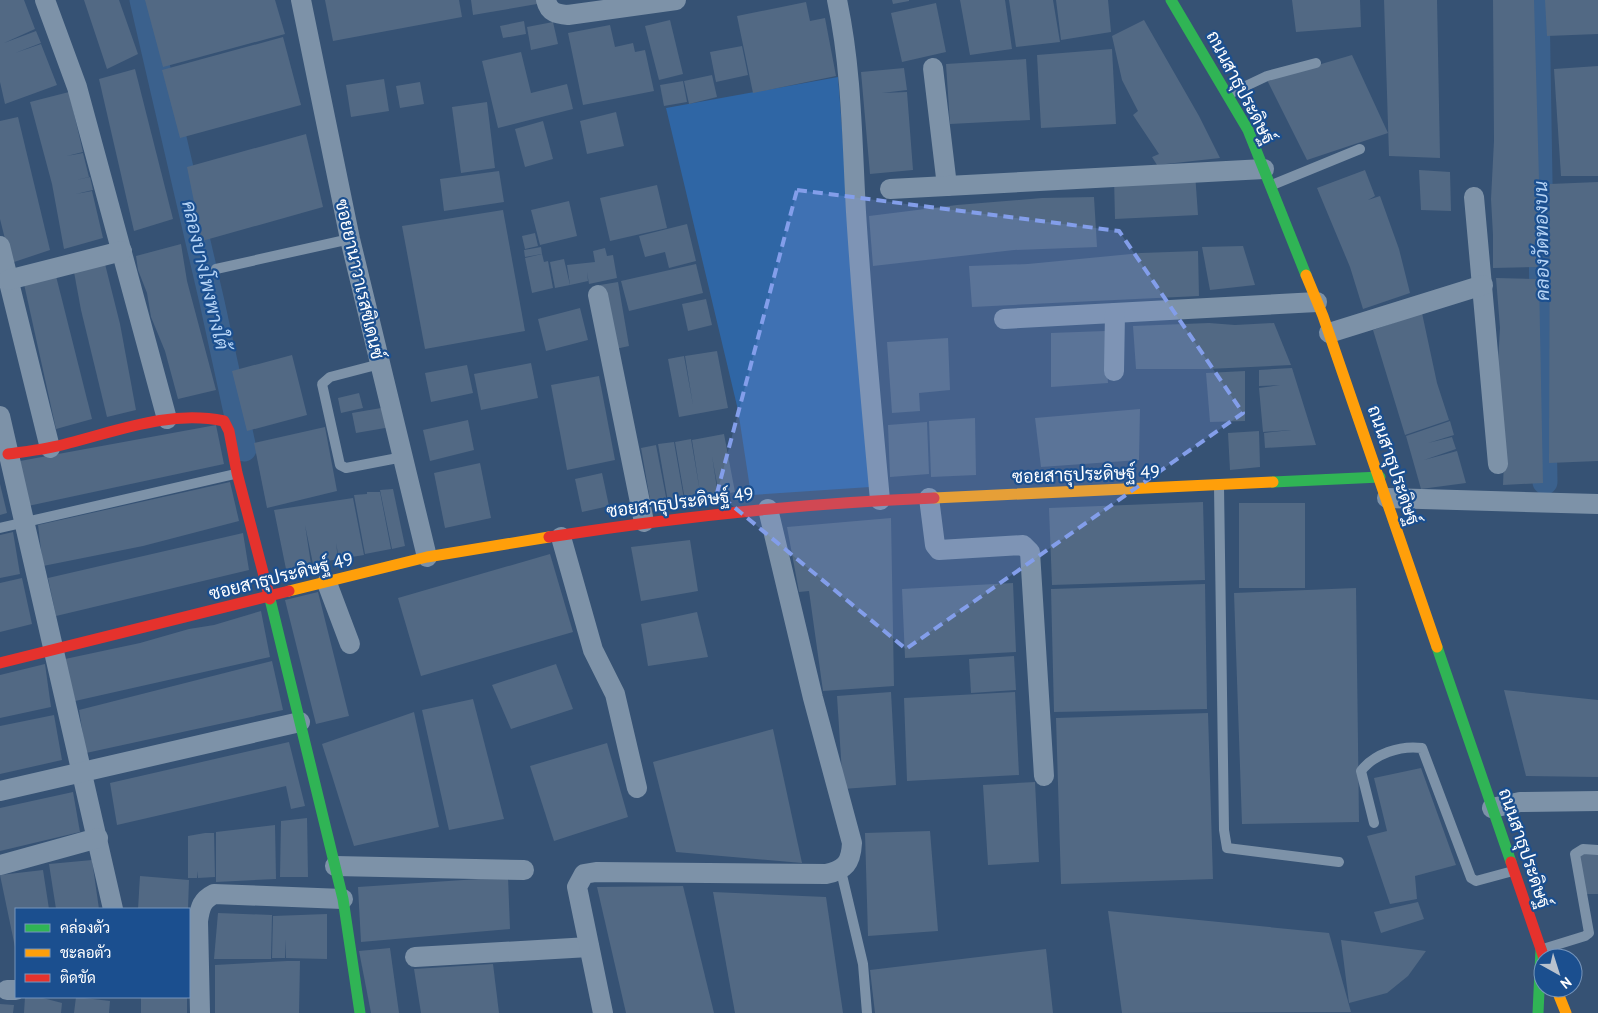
<svg xmlns="http://www.w3.org/2000/svg" width="1598" height="1013" font-family="'PT Sans',Sarabun,sans-serif">
  <rect width="100%" height="100%" fill="#365274"/>
  <path fill="#2f66a5" d="M838 77 870 487 751 495 738 410 666 108Z"/>
  <g fill="none" stroke-linecap="round" stroke-linejoin="round">
    <g stroke="#3b618d" stroke-width="25">
      <path d="M142 0 212 302 244 449"/>
      <path d="M1537 0 1545 482"/>
    </g>
  </g>
  <g fill="#526984">
    <path d="M0 0H24L35 29 4 43 36 31 41 43 15 53 41 44 57 85 5 104 0 82Z"/>
    <path d="M84 0H119L138 54 107 69Z"/>
    <path d="M145 0H275L285 34 163 67Z"/>
    <path d="M325 0H459L462 17 333 41Z"/>
    <path d="M471 0H537V4L473 15Z"/>
    <path d="M892 0H909V1L893 4Z"/>
    <path d="M960 0H1005L1012 49 970 55Z"/>
    <path d="M1009 0H1053L1060 42 1016 47Z"/>
    <path d="M1056 0H1108L1111 32 1061 40Z"/>
    <path d="M1292 0H1360L1361 27 1296 32Z"/>
    <path d="M1384 0H1437L1440 158 1389 156Z"/>
    <path d="M1493 0H1534L1540 216 1539 267 1493 268V235L1491 199 1494 141Z"/>
    <path d="M1545 0H1598V34L1547 36Z"/>
    <path d="M806 2 810 21 825 18 836 76 753 93 737 16Z"/>
    <path d="M936 3 946 52 902 62 891 13Z"/>
    <path d="M670 20 683 74 659 80 645 26Z"/>
    <path d="M1144 20 1199 116 1220 158 1157 165 1152 157 1159 154 1133 115 1138 111 1122 80 1112 36Z"/>
    <path d="M524 21 526 34 503 38 500 26Z"/>
    <path d="M553 22 558 44 531 50 527 27Z"/>
    <path d="M610 25 615 47 633 43 635 52 645 50 654 91 583 105 568 33Z"/>
    <path d="M283 37 301 105 180 138 162 70Z"/>
    <path d="M742 46 748 75 716 82 710 52Z"/>
    <path d="M1112 49 1116 124 1041 128 1037 55Z"/>
    <path d="M521 52 531 93 567 84 573 109 498 128 482 61Z"/>
    <path d="M1352 55 1388 133 1307 160 1267 80Z"/>
    <path d="M1026 59 1030 120 950 124 946 64Z"/>
    <path d="M1598 66V176H1561L1554 69Z"/>
    <path d="M904 68 907 90 882 93 907 92 913 170 870 174 861 72Z"/>
    <path d="M135 69 173 219 134 231 99 79Z"/>
    <path d="M712 75 717 97 689 104 684 81Z"/>
    <path d="M384 79 389 111 351 117 346 85Z"/>
    <path d="M683 81 687 102 664 106 660 85Z"/>
    <path d="M420 82 424 104 400 108 396 86Z"/>
    <path d="M69 92 83 152 67 156 83 153 89 177 76 180 90 177 93 190 76 194 92 191 103 238 64 249 52 184 30 102Z"/>
    <path d="M487 102 495 168 461 173 452 107Z"/>
    <path d="M616 112 624 146 587 154 580 121Z"/>
    <path d="M18 117 50 250 11 263 0 219V121Z"/>
    <path d="M543 121 553 159 525 167 515 129Z"/>
    <path d="M306 134 323 207 202 241 187 167Z"/>
    <path d="M1365 170 1375 196 1368 200 1380 196 1399 249 1410 293 1363 309 1350 267 1317 188Z"/>
    <path d="M1419 170 1450 172 1451 211 1421 210Z"/>
    <path d="M499 171 504 202 444 211 440 179Z"/>
    <path d="M1195 173 1198 215 1115 219 1114 177Z"/>
    <path d="M1598 182V461L1549 463 1550 184Z"/>
    <path d="M657 185 667 228 610 241 600 198Z"/>
    <path d="M1094 197 1097 247 1014 250 873 266 869 216 957 205 1042 198Z"/>
    <path d="M569 201 577 236 540 245 531 210Z"/>
    <path d="M503 210 525 331 425 349 402 226Z"/>
    <path d="M687 224 696 261 669 268 665 252 645 257 639 236Z"/>
    <path d="M535 233 538 246 525 249 522 236Z"/>
    <path d="M181 244 187 281 216 390 178 399 165 351 151 317 147 293 138 270 136 256Z"/>
    <path d="M1243 246 1255 285 1210 290 1202 247Z"/>
    <path d="M541 247 542 254 525 257 524 250Z"/>
    <path d="M605 248 607 256 613 255 617 278 589 284 587 272 588 281 570 285 567 265 595 262 593 251Z"/>
    <path d="M1198 251 1199 296 972 307 969 266 1028 264 1141 253Z"/>
    <path d="M542 254 544 262 548 261 553 288 532 293 525 258Z"/>
    <path d="M564 259 570 285 555 288 550 262Z"/>
    <path d="M105 264 120 324 136 410 107 417 81 310 74 272Z"/>
    <path d="M696 264 703 293 629 311 621 281Z"/>
    <path d="M56 276 92 419 56 429 24 284Z"/>
    <path d="M1496 278 1539 279 1543 483 1503 485 1504 460 1497 379 1500 328Z"/>
    <path d="M618 282 629 346 611 350 600 285Z"/>
    <path d="M706 299 712 325 688 331 682 304Z"/>
    <path d="M580 308 588 340 546 351 538 319Z"/>
    <path d="M1422 313 1437 383 1449 420 1405 435 1373 330Z"/>
    <path d="M1209 323 1235 325 1274 323 1291 365 1208 369H1136L1133 326Z"/>
    <path d="M1105 331 1108 383 1051 387V333Z"/>
    <path d="M948 338 950 390 919 393 920 411 892 413 887 342Z"/>
    <path d="M717 351 728 408 679 417 668 359 684 356 693 405 685 356Z"/>
    <path d="M292 355 307 415 247 431 232 371Z"/>
    <path d="M531 363 538 398 481 410 474 374Z"/>
    <path d="M467 365 473 393 431 402 425 373Z"/>
    <path d="M1292 368 1316 445 1265 448 1264 433 1291 430 1263 432 1259 388 1280 385 1259 386V370Z"/>
    <path d="M1245 371V421L1210 422 1206 373Z"/>
    <path d="M599 376 615 460 567 470 551 385Z"/>
    <path d="M359 393 363 408 341 413 338 398Z"/>
    <path d="M387 407 391 427 356 433 352 413Z"/>
    <path d="M1140 409 1139 460 1041 467 1035 418Z"/>
    <path d="M975 418 976 475 931 477 929 421Z"/>
    <path d="M468 420 474 450 430 461 423 430Z"/>
    <path d="M1450 421 1454 435 1428 443 1452 437 1456 449 1424 460 1457 451 1466 483 1421 489 1406 436Z"/>
    <path d="M927 422 929 474 890 477 888 425Z"/>
    <path d="M216 425 224 464 28 506 20 461Z"/>
    <path d="M325 427 337 491 267 508 254 443Z"/>
    <path d="M1259 431 1260 467 1230 470 1228 433Z"/>
    <path d="M724 434 735 492 719 495 712 456 718 495 685 500 675 442 691 439 700 492 692 440Z"/>
    <path d="M674 442 684 499 668 502 658 444Z"/>
    <path d="M656 445 667 502 651 505 641 448Z"/>
    <path d="M480 463 491 518 445 528 434 473Z"/>
    <path d="M602 473 609 506 582 512 575 479Z"/>
    <path d="M230 482 239 521 143 546 43 566 38 525Z"/>
    <path d="M0 484 7 513 0 515Z"/>
    <path d="M393 489 405 546 392 549 380 490Z"/>
    <path d="M367 492H380L391 549 365 554 354 495 367 494Z"/>
    <path d="M353 498 364 555 339 559 336 543 338 559 313 564 305 525 311 564 286 569 274 510Z"/>
    <path d="M1203 502 1205 580 1052 585 1049 508Z"/>
    <rect x="1239" y="503" width="66" height="85"/>
    <path d="M891 518 894 686 823 691 809 591 799 592 787 527Z"/>
    <path d="M13 532 20 574 0 578V535Z"/>
    <path d="M243 533 249 570 56 616 48 578Z"/>
    <path d="M690 540 698 591 641 601 631 547Z"/>
    <path d="M550 554 573 632 421 676 398 598Z"/>
    <path d="M22 578 32 624 0 632V583Z"/>
    <path d="M1013 583 1016 652 905 658 902 589Z"/>
    <path d="M1205 584 1207 709 1054 712 1051 589Z"/>
    <path d="M1356 588 1359 822 1242 824 1234 593Z"/>
    <path d="M318 592 349 716 316 724 285 600Z"/>
    <path d="M261 611 270 657 75 701 65 659 140 643 189 629 214 625Z"/>
    <path d="M697 612 708 657 648 666 641 624Z"/>
    <path d="M1014 656 1016 690 971 693 969 659Z"/>
    <path d="M272 661 283 710 86 753 79 710Z"/>
    <path d="M45 664 51 707 0 718V675Z"/>
    <path d="M556 664 573 709 511 729 492 685Z"/>
    <path d="M1504 690 1598 700V777L1526 776Z"/>
    <path d="M891 692 896 785 843 789 837 696Z"/>
    <path d="M1015 692 1019 775 907 781 904 698Z"/>
    <path d="M473 699 504 819 449 830 422 710Z"/>
    <path d="M414 712 439 827 354 846 322 744Z"/>
    <path d="M1208 713 1213 879 1061 884 1056 718Z"/>
    <path d="M54 715 62 760 0 774V726Z"/>
    <path d="M773 729 802 863 676 852 653 762Z"/>
    <path d="M289 742 305 806 291 809 286 786 117 825 110 783Z"/>
    <path d="M607 743 628 817 554 841 530 766Z"/>
    <path d="M1421 768 1456 865 1415 876 1417 899 1390 904 1367 836 1387 831 1374 778Z"/>
    <path d="M1035 782 1039 862 988 865 983 785Z"/>
    <path d="M73 792 80 832 0 851V808Z"/>
    <path d="M307 818 308 877H280L281 821Z"/>
    <path d="M275 825 276 879 216 882V832Z"/>
    <path d="M930 831 938 931 868 936 865 833Z"/>
    <path d="M205 833H214L215 877 198 878V871L197 878H188V836Z"/>
    <path d="M1578 851H1598V894H1583Z"/>
    <path d="M92 860 99 909H56L49 864Z"/>
    <path d="M43 870 49 909H16L15 947 0 875Z"/>
    <path d="M140 876 189 880 188 909H138Z"/>
    <path d="M508 877 510 929 361 942 358 887Z"/>
    <path d="M683 886 714 1013H626L597 887Z"/>
    <path d="M713 892 826 897 843 1013H735Z"/>
    <path d="M1418 902 1424 919 1381 933 1374 912Z"/>
    <path d="M1108 911 1329 933 1351 1012 1122 1013Z"/>
    <path d="M218 913 272 915 271 959H214Z"/>
    <path d="M327 914V959L286 958V939L285 958H272L273 916Z"/>
    <path d="M1341 940 1426 951 1408 976 1387 993 1349 1003Z"/>
    <path d="M390 948 399 1013H371L359 951Z"/>
    <path d="M1046 949 1053 1013H875L870 970Z"/>
    <path d="M287 961H300L299 1013H215V965Z"/>
    <path d="M493 964 499 1013H421L414 969Z"/>
    <path d="M25 997H39L62 1003 61 1013H24Z"/>
    <path d="M76 997 110 1001 109 1013H74Z"/>
    <rect x="141" y="997" width="46" height="16"/>
    <path d="M0 1004 14 1005 13 1013H0Z"/>
  </g>
  <g fill="none" stroke-linecap="round" stroke-linejoin="round">
    <g stroke="#7d92a8" stroke-width="10">
      <path d="M1229 94 1267 76 1316 63"/>
      <path d="M1272 185 1360 149"/>
      <path d="M216 269 350 239"/>
      <path d="M380 364 330 377 322 384 340 465 346 468 403 457"/>
      <path d="M1219 486 1224 830 1227 848 1339 862"/>
      <path d="M0 528 235 474"/>
      <path d="M1374 823 1361 771C1374 754 1400 745 1422 748L1471 878 1476 881 1513 871"/>
      <path d="M841 871 863 964 867 1013"/>
      <path d="M1543 949 1585 936 1589 933 1575 854 1583 849 1598 850"/>
    </g>
    <g stroke="#7d92a8" stroke-width="20">
      <path d="M45 0 77 87 167 419"/>
      <path d="M301 0 350 239 427 557"/>
      <path d="M546 0C549 13 557 14 568 15L676 0"/>
      <path d="M837 0C852 70 852 141 856 212 862 308 871 404 880 500"/>
      <path d="M933 68 947 186"/>
      <path d="M890 189 1264 169"/>
      <path d="M1474 197 1498 464"/>
      <path d="M0 246 50 448"/>
      <path d="M8 280 122 251"/>
      <path d="M598 295 644 522"/>
      <path d="M1004 319 1317 302"/>
      <path d="M1329 333 1483 285"/>
      <path d="M1114 371 1115 313"/>
      <path d="M0 416 113 909"/>
      <path d="M929 498 935 545 939 550 1023 545 1030 552 1044 776"/>
      <path d="M1387 498 1598 504"/>
      <path d="M561 537 593 650 615 694 637 788"/>
      <path d="M327 583 350 644"/>
      <path d="M0 791 300 722"/>
      <path d="M1492 808 1520 802 1598 801"/>
      <path d="M0 865 98 838"/>
      <path d="M335 866 524 870"/>
      <path d="M415 957 589 947"/>
      <path d="M7 990H16"/>
      <path d="M200 1013 198 921C200 907 202 900 214 894L343 899"/>
      <path d="M603 1013 577 887 584 874 596 872 826 874C845 870 851 863 852 843L813 698 768 509"/>
    </g>
    <g stroke="#30b455" stroke-width="11">
      <path d="M1171 0 1248 130 1306 275"/>
      <path d="M1273 482 1380 477"/>
      <path d="M270 599 343 899 360 1013"/>
      <path d="M1437 647 1511 862"/>
      <path d="M1538 1013 1541 949"/>
    </g>
    <g stroke="#ff9f0a" stroke-width="11">
      <path d="M1306 275 1323 316 1437 647"/>
      <path d="M934 498 1273 482"/>
      <path d="M289 591 427 557 549 537"/>
      <path d="M1556 988 1566 1013"/>
    </g>
    <g stroke="#e5322d" stroke-width="11">
      <path d="M8 454C29 451 49 449 69 443 120 430 171 410 224 421L229 431 237 473 270 599"/>
      <path d="M549 537C677 517 805 503 934 498"/>
      <path d="M0 663 289 591"/>
      <path d="M1511 862 1544 958"/>
    </g>
  </g>
  <path fill="#839eea" fill-opacity="0.2" stroke="#839eea" stroke-width="4" stroke-dasharray="10 6" stroke-linejoin="round" d="M797 190 1119 231 1243 413 906 649 717 493Z"/>
  <g text-anchor="middle" dominant-baseline="central" stroke-width="4.5" stroke-linejoin="round" paint-order="stroke">
    <g font-size="18" fill="#fff" stroke="#1b4f8f">
      <text transform="translate(1241 87) rotate(62)">ถนนสาธุประดิษฐ์</text>
      <text transform="translate(360 279) rotate(77)">ซอยยานาวาเรสซิเดนซ์</text>
      <text transform="translate(1394 465) rotate(71)">ถนนสาธุประดิษฐ์</text>
      <text transform="translate(1086 474) rotate(-2)">ซอยสาธุประดิษฐ์ 49</text>
      <text transform="translate(680 502) rotate(-7)">ซอยสาธุประดิษฐ์ 49</text>
      <text transform="translate(281 576) rotate(-14)">ซอยสาธุประดิษฐ์ 49</text>
      <text transform="translate(1525 848) rotate(71)">ถนนสาธุประดิษฐ์</text>
    </g>
    <g font-size="19" font-style="italic" fill="#b5d3f5" stroke="#1b4f8f">
      <text transform="translate(1541 241) rotate(-91)">คลองวัดทองบน</text>
      <text transform="translate(206 275) rotate(77)">คลองบางโพงพางใต้</text>
    </g>
  </g>
  <rect x="15" y="908" width="175" height="90" fill="#1b4f8f" stroke="#7695bc"/>
  <rect x="25" y="924" width="25" height="8" fill="#30b455" stroke="#7695bc"/>
  <text x="60" y="933" font-size="15" fill="#ffffff">คล่องตัว</text>
  <rect x="25" y="949" width="25" height="8" fill="#ff9f0a" stroke="#7695bc"/>
  <text x="60" y="958" font-size="15" fill="#ffffff">ชะลอตัว</text>
  <rect x="25" y="974" width="25" height="8" fill="#e5322d" stroke="#7695bc"/>
  <text x="60" y="983" font-size="15" fill="#ffffff">ติดขัด</text>
  <g transform="translate(1558 973) rotate(141)"><circle r="24" fill="#1b4f8f" stroke="#7695bc"/>
  <path d="M0-4L9 19L0 12L-9 19Z" fill="#b9c2ce"/>
  <text y="-8" font-size="14" font-weight="bold" text-anchor="middle" fill="#ffffff">N</text>
  </g>
</svg>
